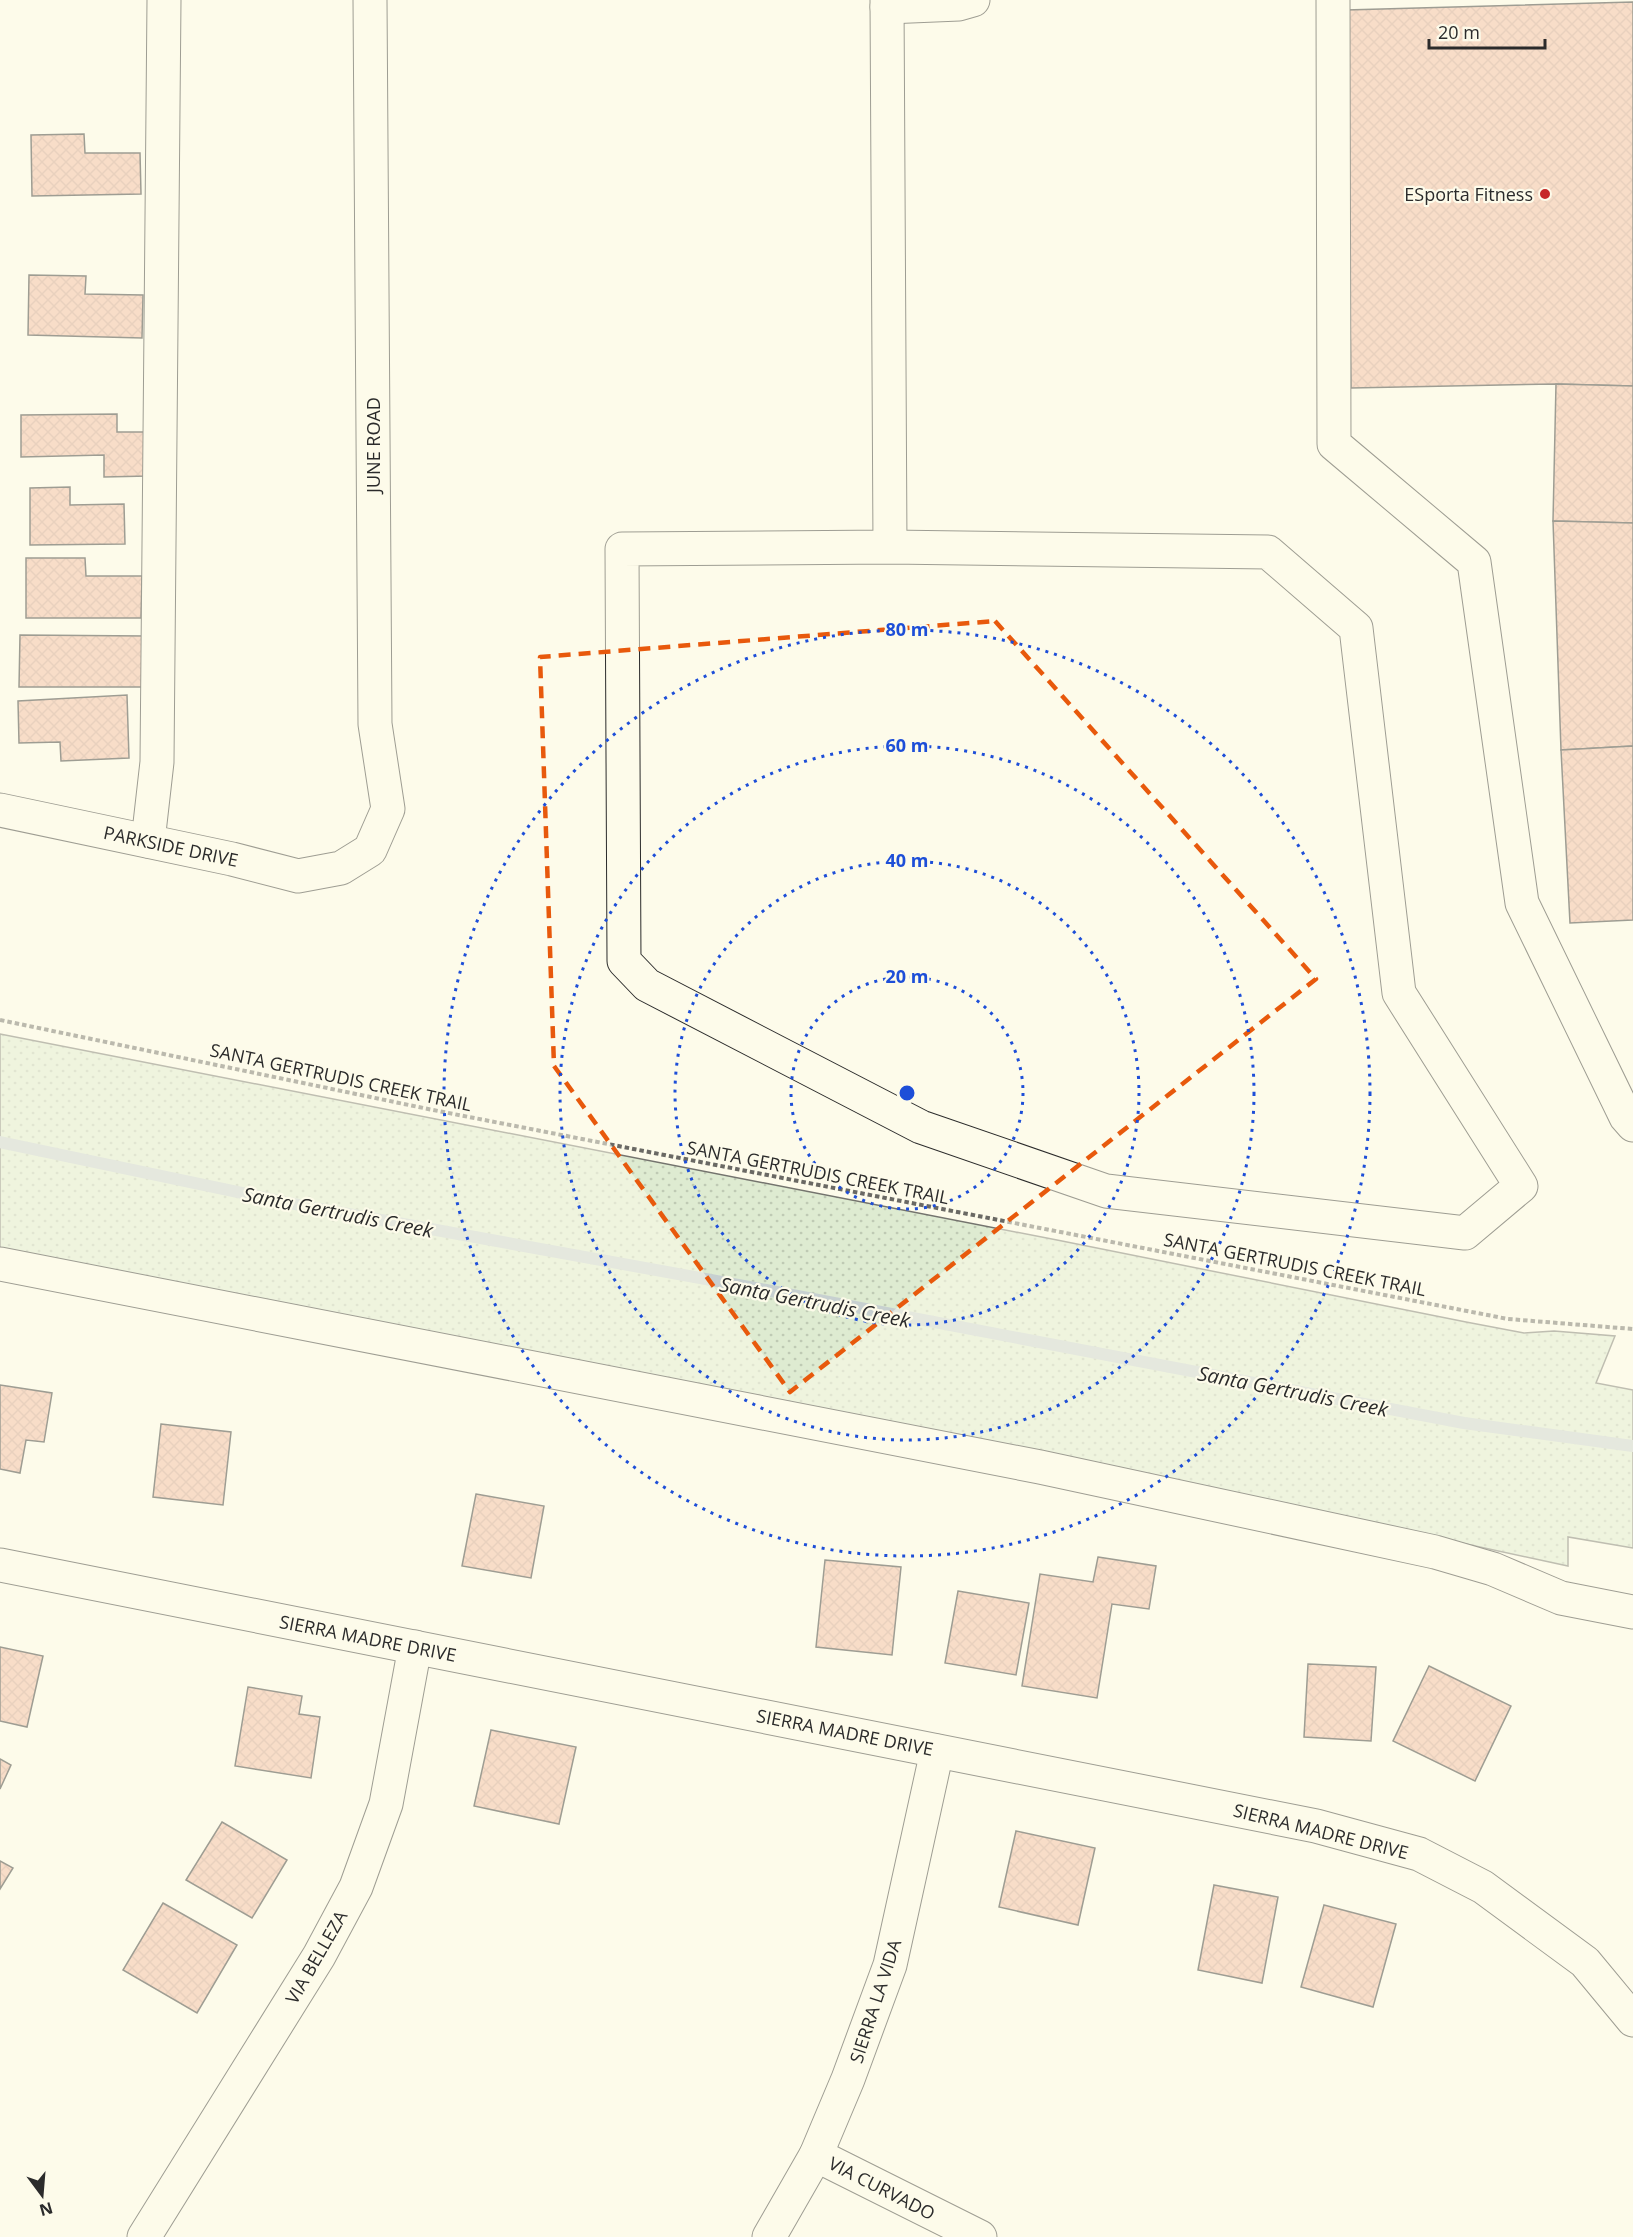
<svg xmlns="http://www.w3.org/2000/svg" width="1633" height="2237" font-family="'Open Sans',sans-serif">
  <defs>
    <pattern id="grass-dots" width="8" height="8" patternUnits="userSpaceOnUse" patternTransform="scale(1.5)"><rect width="8" height="8" fill="#deebd1"/><path d="M2 2h.1M6 6h.1" fill="none" stroke="#bfcab4" stroke-width="1.8" stroke-linecap="round"/></pattern>
    <pattern id="building-cross-hatch" width="8" height="8" patternUnits="userSpaceOnUse" patternTransform="scale(1.5)"><rect width="8" height="8" fill="#f2b8a0"/><path d="M0 0l8 8M0 8l8-8" fill="none" stroke="#d09e8a"/></pattern>
  </defs>
  <rect width="100%" height="100%" fill="#fdfbea"/>
  <path fill="url(#grass-dots)" stroke="#74746e" stroke-width="1.5" d="M0 1034 1057 1240 1466 1322 1524 1333 1554 1331 1615 1336 1596 1383 1633 1390V1548L1568 1537V1566L1046 1453 0 1249Z"/>
  <g fill="none" stroke-linecap="round" stroke-linejoin="round">
    <path stroke="#c7d0d0" stroke-width="12" d="M0 1142 304 1206 766 1290 1464 1423 1633 1446"/>
  </g>
  <g fill="url(#building-cross-hatch)" stroke="#2b2b2b" stroke-width="1.5">
    <path d="M1633 2V386L1556 384 1351 388 1346 10Z"/>
    <path d="M84 134 85 153H140L141 194 32 196 31 135Z"/>
    <path d="M29 275 86 276 85 294 143 295 142 338 28 335Z"/>
    <path d="M1556 384 1633 386V523L1553 521Z"/>
    <path d="M117 414V432H147L148 476 104 477V455L21 457V415Z"/>
    <path d="M70 487V505L124 504 125 544 30 545V488Z"/>
    <path d="M1553 521 1633 523V746L1561 750Z"/>
    <path d="M26 558H85L86 576H142L141 618H26Z"/>
    <path d="M20 635 146 636V687H19Z"/>
    <path d="M127 695 129 758 61 761 60 742 19 743 18 701Z"/>
    <path d="M1633 746V920L1570 923 1561 750Z"/>
    <path d="M0 1385 52 1393 44 1442 26 1440 20 1473 0 1469Z"/>
    <path d="M161 1424 231 1432 223 1505 153 1497Z"/>
    <path d="M476 1494 544 1506 531 1578 462 1566Z"/>
    <path d="M1098 1557 1156 1566 1149 1609 1112 1604 1097 1698 1022 1686 1040 1574 1093 1582Z"/>
    <path d="M825 1560 901 1567 892 1655 816 1647Z"/>
    <path d="M958 1591 1029 1603 1016 1675 945 1663Z"/>
    <path d="M0 1647 43 1656 27 1727 0 1721Z"/>
    <path d="M1308 1664 1376 1667 1371 1741 1304 1737Z"/>
    <path d="M1429 1666 1511 1706 1475 1781 1393 1741Z"/>
    <path d="M248 1687 302 1696 299 1714 320 1717 311 1778 235 1766Z"/>
    <path d="M491 1730 576 1747 559 1824 474 1806Z"/>
    <path d="M0 1759 11 1765 0 1789Z"/>
    <path d="M222 1822 287 1860 252 1918 186 1880Z"/>
    <path d="M1016 1831 1095 1848 1078 1925 999 1907Z"/>
    <path d="M0 1861 13 1868 0 1889Z"/>
    <path d="M1214 1885 1278 1897 1262 1983 1198 1970Z"/>
    <path d="M163 1903 237 1945 197 2013 123 1970Z"/>
    <path d="M1324 1905 1396 1924 1373 2007 1301 1987Z"/>
  </g>
  <g fill="none" stroke-linecap="round" stroke-linejoin="round">
    <defs>
      <g id="minor">
        <path d="M887 0 890 547 1268 552 1356 628 1399 993 1521 1186 1465 1233 1106 1191 921 1127 647 985 624 961 622 549 890 547"/>
        <path d="M1333 0 1334 444 1474 562 1522 903 1626 1117 1633 1125"/>
        <path d="M887 7 959 4 973 0"/>
        <path d="M0 810 232 859 298 876 341 868 370 850 388 809 375 724 370 0"/>
        <path d="M148 841 157 762 164 0"/>
        <path d="M0 1264 1040 1467 1435 1552 1493 1569 1561 1598 1633 1612"/>
        <path d="M0 1565 1316 1826 1419 1854 1483 1887 1585 1962 1633 2020"/>
        <path d="M816 2155 980 2237"/>
        <path d="M144 2237 319 1956 356 1887 386 1804 415 1647"/>
        <path d="M769 2237 816 2155 848 2079 890 1965 937 1751"/>
      </g>
    </defs>
    <use href="#minor" stroke="#2b2b2b" stroke-width="35"/>
    <path stroke="#6a6964" stroke-width="4" stroke-dasharray="4.5 3" stroke-linecap="butt" d="M0 1020 433 1110 1508 1319 1633 1329"/>
    <use href="#minor" stroke="#fdfbea" stroke-width="33"/>
  </g>
  <path d="M0 0H1633V2237H0ZM995 621 1316 979 790 1392 554 1066 540 657Z" fill="#fdfbea" fill-opacity=".55" fill-rule="evenodd"/>
  <path fill="none" stroke="#e8590c" stroke-width="4.5" stroke-dasharray="12 8" stroke-linejoin="round" d="M995 621 1316 979 790 1392 554 1066 540 657Z"/>
  <g fill="none" stroke="#1d4ed8" stroke-width="3" stroke-dasharray="3 6">
    <circle cx="907" cy="1093" r="116"/>
    <circle cx="907" cy="1093" r="232"/>
    <circle cx="907" cy="1093" r="347"/>
    <circle cx="907" cy="1093" r="463"/>
  </g>
  <circle fill="#c62828" stroke="#fdfbea" stroke-width="2" cx="1545" cy="194" r="6"/>
  <g text-anchor="middle" dominant-baseline="central" stroke-width="4.5" stroke-linejoin="round" paint-order="stroke">
    <g font-size="18" fill="#2b2b2b" stroke="#fdfbea" text-anchor="end">
      <text x="1533" y="194">ESporta Fitness</text>
    </g>
    <g font-size="18" fill="#2b2b2b" stroke="#fdfbea">
      <text transform="translate(373 445) rotate(-90)">JUNE ROAD</text>
      <text transform="translate(171 846) rotate(12)">PARKSIDE DRIVE</text>
      <text transform="translate(341 1077) rotate(12)">SANTA GERTRUDIS CREEK TRAIL</text>
      <text transform="translate(818 1172) rotate(11)">SANTA GERTRUDIS CREEK TRAIL</text>
      <text transform="translate(1295 1264) rotate(11)">SANTA GERTRUDIS CREEK TRAIL</text>
      <text transform="translate(368 1638) rotate(11)">SIERRA MADRE DRIVE</text>
      <text transform="translate(845 1732) rotate(11)">SIERRA MADRE DRIVE</text>
      <text transform="translate(1321 1831) rotate(14)">SIERRA MADRE DRIVE</text>
      <text transform="translate(316 1957) rotate(-60)">VIA BELLEZA</text>
      <text transform="translate(875 2001) rotate(-72)">SIERRA LA VIDA</text>
      <text transform="translate(882 2188) rotate(27)">VIA CURVADO</text>
    </g>
    <g font-size="20" font-style="italic" fill="#2b2b2b" stroke="#fdfbea">
      <text transform="translate(338 1212) rotate(11)">Santa Gertrudis Creek</text>
      <text transform="translate(815 1302) rotate(11)">Santa Gertrudis Creek</text>
      <text transform="translate(1293 1391) rotate(11)">Santa Gertrudis Creek</text>
    </g>
  </g>
  <circle cx="907" cy="1093" r="9" fill="#1d4ed8" stroke="#fdfbea" stroke-width="3"/>
  <g font-size="18" text-anchor="middle" font-weight="bold" fill="#1d4ed8" stroke="#fdfbea" stroke-width="4.5" stroke-linejoin="round" paint-order="stroke">
    <text x="907" y="636">80 m</text>
    <text x="907" y="752">60 m</text>
    <text x="907" y="867">40 m</text>
    <text x="907" y="983">20 m</text>
  </g>
  <g transform="translate(42 2195) rotate(164)" stroke="#fdfbea" stroke-width="4.5" paint-order="stroke">
  <path d="M0-4.5L10 22L0 15L-10 22Z" fill="#2b2b2b"/>
  <text y="-9" font-size="16" font-weight="bold" text-anchor="middle" fill="#2b2b2b">N</text>
  </g>
  <path d="M1429 39v9h116v-9" fill="none" stroke="#2b2b2b" stroke-width="3"/>
  <text x="1438" y="39" font-size="18" fill="#2b2b2b" stroke="#fdfbea" stroke-width="4.5" paint-order="stroke">20 m</text>
</svg>
